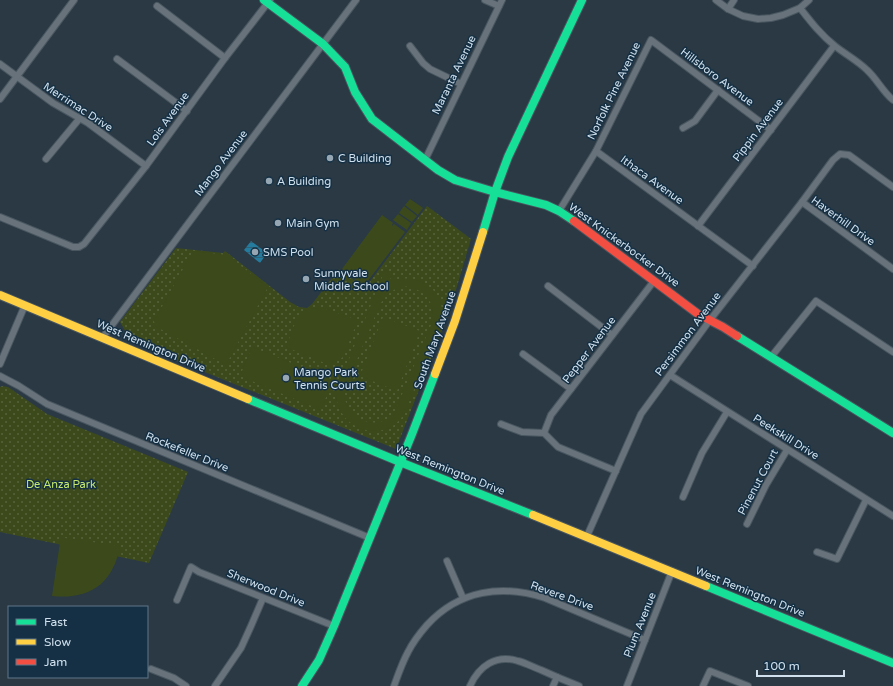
<svg xmlns="http://www.w3.org/2000/svg" width="893" height="686" font-family="'Varela Round',sans-serif">
  <defs>
    <pattern id="park-dots" width="8" height="8" patternUnits="userSpaceOnUse"><rect width="8" height="8" fill="#3c4a1b"/><path d="M2 2h.1M6 6h.1" fill="none" stroke="#57643c" stroke-width="1.8" stroke-linecap="round"/></pattern>
    <pattern id="water-rules" width="6" height="5" patternUnits="userSpaceOnUse"><rect width="6" height="5" fill="#257b9e"/><path d="M0 2.5h6" fill="none" stroke="#306277"/></pattern>
  </defs>
  <rect width="100%" height="100%" fill="#2a3944"/>
  <g fill="url(#park-dots)">
    <path d="M427 206 471 239 450 310 396 449 150 350 130 339 120 322 176 248 223 253 225 251 290 302 299 307 307 308 312 304 339 269 365 288Z"/>
    <path d="M2 386 8 387 47 414 188 472 149 563 0 532V387Z"/>
  </g>
  <g fill="#3c4a1b" fill-rule="evenodd">
    <path d="M410 199 423 208 418 215 405 205Z"/>
    <path d="M404 206 417 216 412 222 399 213Z"/>
    <path d="M398 214 411 223 407 230 393 220Z"/>
    <path d="M382 215 393 223 392 225V226L394 224 405 232 364 286 353 278 355 276 354 275 352 277 342 269Z"/>
    <path d="M193 251 227 255 268 287 226 365 155 326 154 321Z"/>
    <path d="M385 270 393 273 389 282C411 272 439 284 442 309 443 313 442 318 442 322L404 414C401 419 396 424 391 427 369 438 342 425 337 401 336 397 337 393 337 389ZM409 286C429 294 436 304 431 325L398 404C396 407 395 412 392 415 377 430 352 421 346 402 346 402 344 397 344 396 344 393 346 388 347 384L380 304C390 291 393 288 409 286Z"/>
    <path d="M323 308 358 320 343 357 337 361 327 364 286 347 297 318 309 309Z"/>
    <path d="M383 317 420 331 397 391 360 376Z"/>
    <path d="M252 347 333 380 321 410 240 376Z"/>
    <path d="M65 538 120 546C113 584 89 600 52 596L60 542Z"/>
  </g>
  <path fill="url(#water-rules)" d="M251 241 267 253 260 263 244 250Z"/>
  <g fill="none" stroke-linecap="round" stroke-linejoin="round">
    <defs>
      <g id="street">
        <path d="M485 0 499 6"/>
        <path d="M716 0 728 9 743 16 758 19 771 18 783 15 800 8 809 0"/>
        <path d="M157 6 225 58"/>
        <path d="M800 8C811 22 821 35 835 46 845 54 858 61 867 70 877 79 883 92 893 100"/>
        <path d="M728 9 734 0"/>
        <path d="M410 46 423 63 430 69 461 84"/>
        <path d="M117 59 187 111"/>
        <path d="M0 64 53 103 88 123 146 166"/>
        <path d="M0 99 74 0"/>
        <path d="M683 128 695 121 718 90"/>
        <path d="M596 151 651 40 771 130"/>
        <path d="M46 159 80 118"/>
        <path d="M425 160 502 0"/>
        <path d="M802 202 893 269"/>
        <path d="M559 211 596 151 753 266"/>
        <path d="M0 217 73 247H79L84 244 146 166 225 58 270 0"/>
        <path d="M698 226 834 46"/>
        <path d="M548 286 612 335"/>
        <path d="M103 337 356 0"/>
        <path d="M523 354 571 389"/>
        <path d="M771 357 816 301 893 352"/>
        <path d="M0 364 25 305"/>
        <path d="M670 375 893 516"/>
        <path d="M0 376 19 386 47 404 370 538"/>
        <path d="M501 424 522 432 544 433"/>
        <path d="M544 433 551 415 654 281"/>
        <path d="M544 433 558 447 616 471"/>
        <path d="M683 497 702 453 727 412"/>
        <path d="M747 524 766 485 787 450"/>
        <path d="M587 536 641 414 710 320 802 202 833 160 840 154 849 155 893 187"/>
        <path d="M817 552 837 559 866 500"/>
        <path d="M447 561 463 598"/>
        <path d="M177 600 191 567 199 572 334 626"/>
        <path d="M151 669 174 678 186 686"/>
        <path d="M215 686 241 648 251 626 263 598"/>
        <path d="M394 686C398 675 402 663 408 652 413 642 420 633 427 625 459 590 502 584 545 598L645 640"/>
        <path d="M470 686C479 666 496 654 518 661 526 663 533 667 541 670 554 676 566 681 579 686"/>
        <path d="M553 686 557 677"/>
        <path d="M627 686 672 571"/>
        <path d="M703 686 710 671 748 686"/>
      </g>
      <g id="fast">
        <path d="M264 0 323 44 345 67 355 92 372 119 438 170 455 180 495 192 546 205 559 211 574 221"/>
        <path d="M483 232 495 192 508 157 582 0"/>
        <path d="M737 336 893 433"/>
        <path d="M248 399 400 462 533 515"/>
        <path d="M706 586 893 663"/>
        <path d="M302 686 319 660 334 626 412 434 435 374"/>
      </g>
      <g id="slow">
        <path d="M0 295 248 399"/>
        <path d="M435 374 455 321 483 232"/>
        <path d="M533 515 706 586"/>
      </g>
      <path id="jam" d="M574 221 698 314 723 327 737 336"/>
    </defs>
    <use href="#street" stroke="#495660" stroke-width="8"/>
    <use href="#fast" stroke="#495660" stroke-width="10"/>
    <use href="#slow" stroke="#495660" stroke-width="10"/>
    <use href="#jam" stroke="#495660" stroke-width="10"/>
    <use href="#street" stroke="#67727b" stroke-width="6"/>
    <use href="#fast" stroke="#16e098" stroke-width="8"/>
    <use href="#slow" stroke="#ffcf43" stroke-width="8"/>
    <use href="#jam" stroke="#f24e42" stroke-width="8"/>
  </g>
  <g fill="#96a6b2" stroke="#153044" stroke-width="1.5">
    <circle cx="330" cy="158" r="4"/>
    <circle cx="269" cy="181" r="4"/>
    <circle cx="278" cy="223" r="4"/>
    <circle cx="255" cy="252" r="4"/>
    <circle cx="306" cy="279" r="4"/>
    <circle cx="286" cy="378" r="4"/>
  </g>
  <g text-anchor="middle" dominant-baseline="central" stroke-width="3" stroke-linejoin="round" paint-order="stroke">
    <g font-size="11" fill="#d0e0ed" stroke="#153044">
      <text transform="translate(454 75) rotate(-64)">Maranta Avenue</text>
      <text transform="translate(717 77) rotate(37)">Hillsboro Avenue</text>
      <text transform="translate(614 91) rotate(-64)">Norfolk Pine Avenue</text>
      <text transform="translate(78 107) rotate(33)">Merrimac Drive</text>
      <text transform="translate(168 119) rotate(-54)">Lois Avenue</text>
      <text transform="translate(758 130) rotate(-53)">Pippin Avenue</text>
      <text transform="translate(221 163) rotate(-53)">Mango Avenue</text>
      <text transform="translate(652 180) rotate(36)">Ithaca Avenue</text>
      <text transform="translate(843 221) rotate(36)">Haverhill Drive</text>
      <text transform="translate(624 245) rotate(36)">West Knickerbocker Drive</text>
      <text transform="translate(688 334) rotate(-53)">Persimmon Avenue</text>
      <text transform="translate(435 340) rotate(-70)">South Mary Avenue</text>
      <text transform="translate(151 346) rotate(23)">West Remington Drive</text>
      <text transform="translate(589 350) rotate(-53)">Pepper Avenue</text>
      <text transform="translate(786 437) rotate(32)">Peekskill Drive</text>
      <text transform="translate(187 452) rotate(22)">Rockefeller Drive</text>
      <text transform="translate(450 470) rotate(22)">West Remington Drive</text>
      <text transform="translate(758 482) rotate(-62)">Pinenut Court</text>
      <text transform="translate(266 588) rotate(22)">Sherwood Drive</text>
      <text transform="translate(750 592) rotate(22)">West Remington Drive</text>
      <text transform="translate(562 596) rotate(20)">Revere Drive</text>
      <text transform="translate(640 625) rotate(-68)">Plum Avenue</text>
    </g>
    <g font-size="11" fill="#d0e0ed" stroke="#153044" text-anchor="start">
      <text x="338" y="158">C Building</text>
      <text x="277" y="181">A Building</text>
      <text x="286" y="223">Main Gym</text>
      <text x="263" y="252">SMS Pool</text>
      <text x="314" y="273">Sunnyvale<tspan x="314" dy="13">Middle School</tspan></text>
      <text x="294" y="372">Mango Park<tspan x="294" dy="13">Tennis Courts</tspan></text>
    </g>
    <g font-size="11" fill="#c6e96c" stroke="#153044">
      <text x="61" y="484">De Anza Park</text>
    </g>
  </g>
  <rect x="8" y="606" width="140" height="72" fill="#153044" stroke="#607688"/>
  <rect x="16" y="619" width="20" height="6" fill="#16e098" stroke="#607688"/>
  <text x="44" y="626" font-size="12" fill="#d0e0ed">Fast</text>
  <rect x="16" y="639" width="20" height="6" fill="#ffcf43" stroke="#607688"/>
  <text x="44" y="646" font-size="12" fill="#d0e0ed">Slow</text>
  <rect x="16" y="659" width="20" height="6" fill="#f24e42" stroke="#607688"/>
  <text x="44" y="666" font-size="12" fill="#d0e0ed">Jam</text>
  <path d="M757 670v6h87v-6" fill="none" stroke="#d0e0ed" stroke-width="2"/>
  <text x="763" y="670" font-size="12" fill="#d0e0ed" stroke="#153044" stroke-width="3" paint-order="stroke">100 m</text>
</svg>
